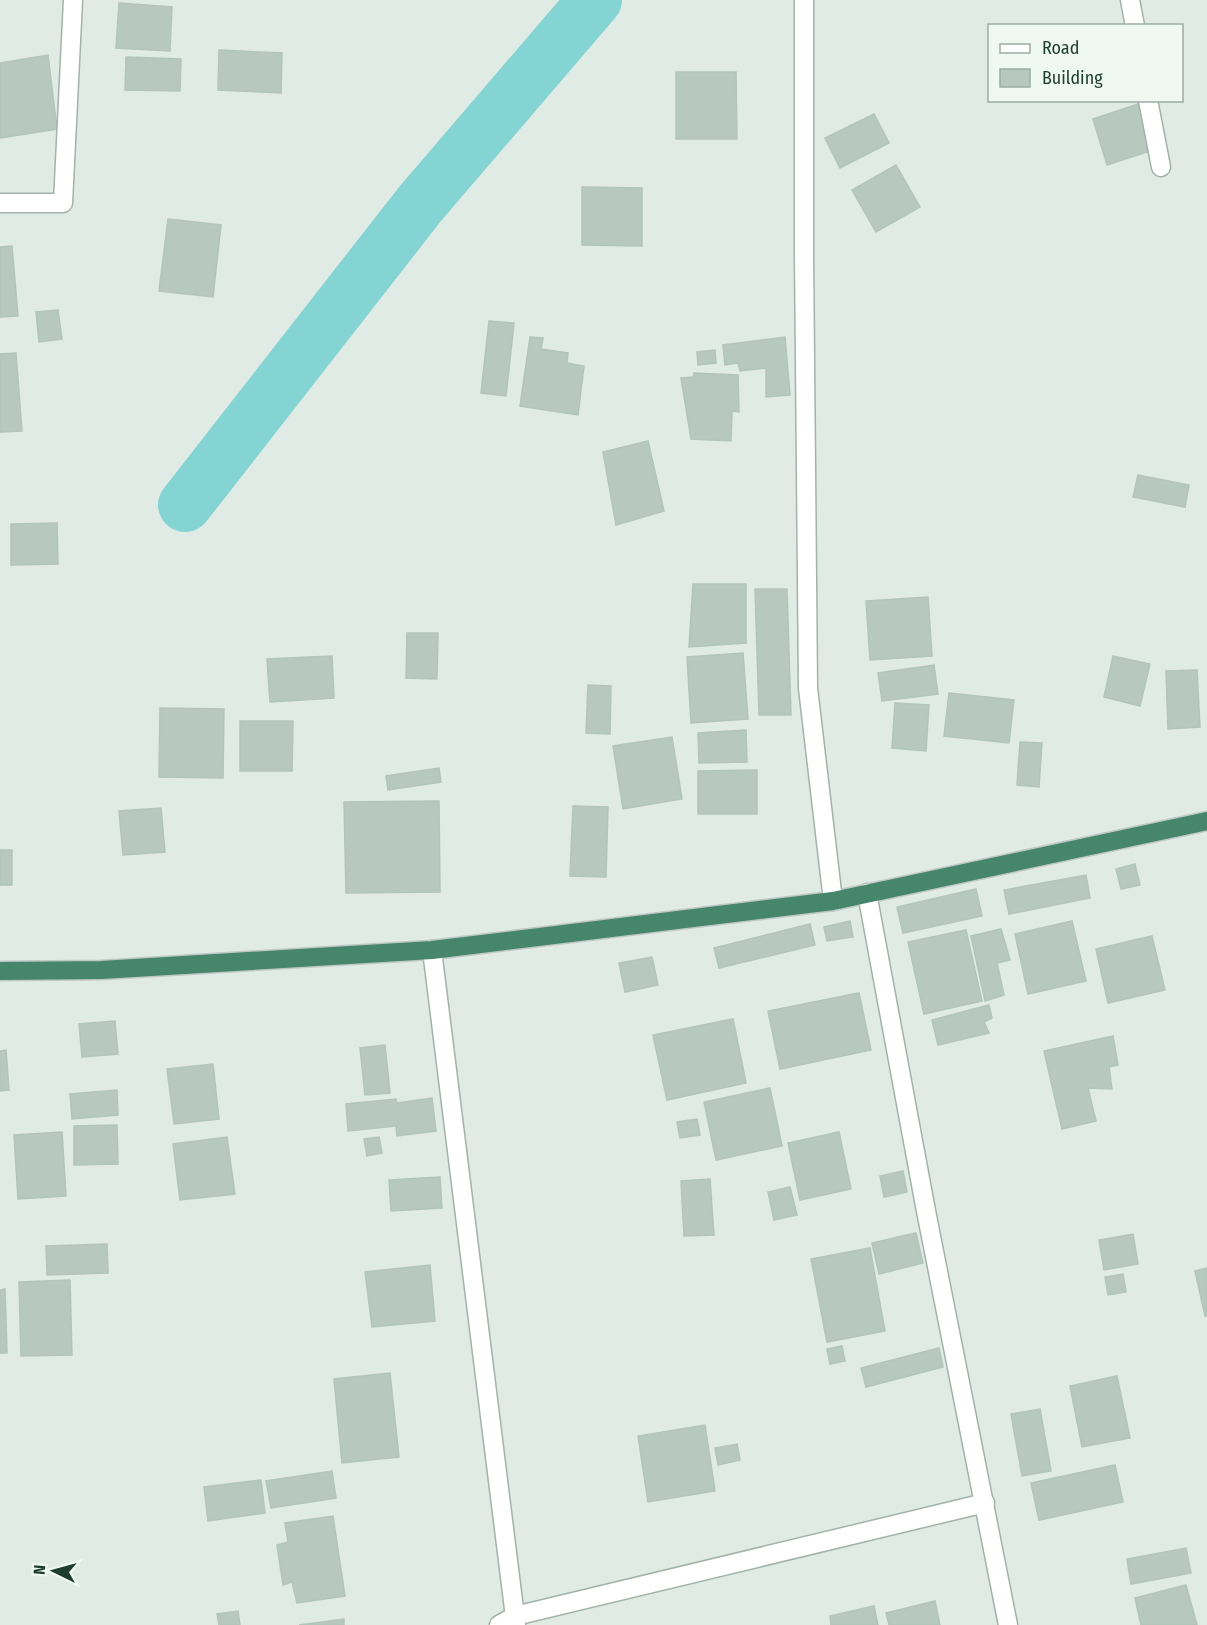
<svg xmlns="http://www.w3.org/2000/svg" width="1207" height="1625" font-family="'Fira Sans Condensed',sans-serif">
  <rect width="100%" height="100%" fill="#dfebe4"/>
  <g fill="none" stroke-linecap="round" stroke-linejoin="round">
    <path stroke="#84d4d3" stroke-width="54" d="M185 505 420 204 595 0"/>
  </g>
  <g fill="#b7c9bf" stroke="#b1c5ba" stroke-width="1.5">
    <path d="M119 3 172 7 170 51 116 48Z"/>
    <path d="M219 50 282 53 281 93 218 90Z"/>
    <path d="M48 55 57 129 0 138V63Z"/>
    <path d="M126 57 181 59 180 91 125 90Z"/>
    <path d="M676 72H736L737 139H676Z"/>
    <path d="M1138 104 1153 150 1107 165 1093 119Z"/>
    <path d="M874 114 889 143 840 168 825 138Z"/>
    <path d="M896 165 920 207 876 232 852 190Z"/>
    <path d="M582 187 642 188V246L582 245Z"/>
    <path d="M168 219 221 225 213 297 159 291Z"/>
    <path d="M12 246 18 316 0 317V247Z"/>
    <path d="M58 310 62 339 39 342 36 312Z"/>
    <path d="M489 321 514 323 506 396 481 393Z"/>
    <path d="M530 337 543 338 541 349 568 353 567 363 584 366 578 415 520 406Z"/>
    <path d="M785 337 790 395 766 397V368L740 371 738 363 725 365 723 345Z"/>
    <path d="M715 350 716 363 698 365 697 352Z"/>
    <path d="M16 353 22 431 0 432V354Z"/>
    <path d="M694 373 738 375 739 412 732 411 731 441 691 439 681 378 694 377Z"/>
    <path d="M648 441 664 511 616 525 603 452Z"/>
    <path d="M1138 475 1189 485 1185 507 1133 497Z"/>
    <path d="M57 523 58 564 11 565V524Z"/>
    <path d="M693 584H746V643L689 647Z"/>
    <path d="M755 589H787L791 715H759Z"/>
    <path d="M928 597 932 656 870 660 866 601Z"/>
    <path d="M407 633H438L437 679 406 678Z"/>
    <path d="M743 653 748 719 691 723 687 657Z"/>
    <path d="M332 656 334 698 270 702 267 659Z"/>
    <path d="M1113 656 1150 664 1140 706 1104 697Z"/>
    <path d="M934 665 938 694 882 701 878 673Z"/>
    <path d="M1197 670 1200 727 1168 729 1166 671Z"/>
    <path d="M588 685 611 686 610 734 586 733Z"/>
    <path d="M949 693 1014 700 1009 743 944 736Z"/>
    <path d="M895 703 929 705 926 751 892 748Z"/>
    <path d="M160 708 224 709 223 778 159 777Z"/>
    <path d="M240 721H293L292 771H240Z"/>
    <path d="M746 730 747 762 699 763 698 733Z"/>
    <path d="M672 737 682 799 623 809 613 746Z"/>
    <path d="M1020 742 1042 743 1039 787 1017 785Z"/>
    <path d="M439 768 441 782 388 790 386 776Z"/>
    <path d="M757 770V814H698V771Z"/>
    <path d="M439 801 440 892 346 893 344 802Z"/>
    <path d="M573 806 608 807 606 877 570 876Z"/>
    <path d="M161 808 165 852 123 855 119 811Z"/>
    <rect x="0" y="850" width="12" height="35"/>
    <path d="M1135 864 1140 885 1121 889 1116 869Z"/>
    <path d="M1086 875 1090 898 1009 914 1004 890Z"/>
    <path d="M976 889 982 916 903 933 897 907Z"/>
    <path d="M850 921 853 937 827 941 824 927Z"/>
    <path d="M1072 921 1086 981 1028 994 1015 934Z"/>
    <path d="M810 924 815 945 719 968 714 948Z"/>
    <path d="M1001 929 1010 960 997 963 1004 995 985 1001 971 936Z"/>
    <path d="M966 930 982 1001 924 1014 908 942Z"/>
    <path d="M1152 936 1165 990 1108 1003 1096 949Z"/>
    <path d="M652 957 658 985 625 992 619 963Z"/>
    <path d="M859 993 871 1050 780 1069 768 1011Z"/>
    <path d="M989 1005 992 1018 984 1022 989 1033 938 1045 932 1020Z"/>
    <path d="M733 1019 746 1083 667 1100 653 1035Z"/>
    <path d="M115 1021 118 1054 82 1057 79 1024Z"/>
    <path d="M1113 1036 1118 1065 1109 1067 1112 1089 1088 1088 1096 1121 1062 1129 1044 1051Z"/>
    <path d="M385 1045 390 1093 365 1095 360 1048Z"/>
    <path d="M6 1050 9 1090 0 1091V1051Z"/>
    <path d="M213 1064 219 1119 174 1124 167 1069Z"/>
    <path d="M770 1088 782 1146 716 1160 704 1102Z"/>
    <path d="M117 1090 118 1115 72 1119 70 1094Z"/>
    <path d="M432 1098 436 1131 397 1136 396 1126 348 1131 346 1104 396 1099 397 1103Z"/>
    <path d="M697 1119 700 1135 680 1138 677 1122Z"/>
    <path d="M117 1125 118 1164 74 1165V1126Z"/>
    <path d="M62 1132 66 1196 18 1199 14 1135Z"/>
    <path d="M839 1132 851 1189 800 1200 788 1143Z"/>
    <path d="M227 1137 235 1194 180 1200 173 1144Z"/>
    <path d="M379 1137 382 1153 367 1156 364 1139Z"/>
    <path d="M903 1171 907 1192 884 1197 880 1176Z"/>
    <path d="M440 1177 442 1208 391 1211 389 1180Z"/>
    <path d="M710 1179 714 1235 684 1236 681 1181Z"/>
    <path d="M790 1187 797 1215 774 1220 768 1192Z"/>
    <path d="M916 1233 923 1263 879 1274 872 1243Z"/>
    <path d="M1133 1234 1138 1264 1104 1270 1099 1240Z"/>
    <path d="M107 1244 108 1273 47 1275 46 1246Z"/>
    <path d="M870 1248 885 1331 827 1342 811 1259Z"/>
    <path d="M430 1265 435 1321 372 1327 365 1272Z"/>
    <path d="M1207 1268V1316H1205L1195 1271Z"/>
    <path d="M1123 1274 1126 1292 1108 1295 1105 1277Z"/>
    <path d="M70 1280 72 1355 21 1356 19 1282Z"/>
    <path d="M5 1289 7 1353H0V1290Z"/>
    <path d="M842 1346 845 1361 830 1364 827 1349Z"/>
    <path d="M939 1348 943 1367 866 1387 861 1368Z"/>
    <path d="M390 1373 399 1457 342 1463 334 1379Z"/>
    <path d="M1117 1376 1130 1438 1082 1447 1070 1386Z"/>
    <path d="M1040 1409 1051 1471 1022 1476 1011 1414Z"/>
    <path d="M705 1425 715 1491 648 1502 638 1436Z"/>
    <path d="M737 1444 740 1460 718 1465 715 1448Z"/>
    <path d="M1115 1465 1123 1502 1039 1520 1031 1483Z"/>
    <path d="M332 1471 336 1498 271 1508 266 1481Z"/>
    <path d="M261 1480 265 1513 208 1521 204 1487Z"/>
    <path d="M333 1516 345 1596 297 1603 292 1582 283 1585 277 1545 288 1542 285 1523Z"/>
    <path d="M1186 1548 1191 1573 1131 1584 1127 1559Z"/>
    <path d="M1186 1585 1197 1625H1141L1135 1598Z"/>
    <path d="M935 1601 940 1625H889L886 1613Z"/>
    <path d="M874 1606 878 1625H831L830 1616Z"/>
    <path d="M238 1611 240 1625H219L217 1614Z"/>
    <path d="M344 1619V1625H299Z"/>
  </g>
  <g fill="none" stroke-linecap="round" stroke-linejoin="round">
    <defs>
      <g id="minor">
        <path d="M804 0V252L808 688 833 901"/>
        <path d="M1130 0 1135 26"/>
        <path d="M1148 100 1161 167"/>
        <path d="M0 203H63L73 0"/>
        <path d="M867 893 926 1211 1008 1625"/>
        <path d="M432 950 516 1625"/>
        <path d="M499 1625 515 1616 985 1503"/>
      </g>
      <path id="trunk" d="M0 971 101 970 432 950 833 901 1207 821"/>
    </defs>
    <use href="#minor" stroke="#a2b3aa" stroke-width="21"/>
    <use href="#trunk" stroke="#c0c8c5" stroke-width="21"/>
    <use href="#minor" stroke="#fff" stroke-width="18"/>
    <use href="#trunk" stroke="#46866c" stroke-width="18"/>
  </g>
  <rect x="988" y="24" width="195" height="78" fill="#f0f8f2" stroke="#9cada4" stroke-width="1.5"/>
  <rect x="1000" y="44" width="30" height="9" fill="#ffffff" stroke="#9cada4" stroke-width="1.5"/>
  <text x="1042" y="54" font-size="18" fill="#1f3c30">Road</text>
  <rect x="1000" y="69" width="30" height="18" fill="#b7c9bf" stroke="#9cada4" stroke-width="1.5"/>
  <text x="1042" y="84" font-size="18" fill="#1f3c30">Building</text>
  <g transform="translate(54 1571) rotate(275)" stroke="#f0f8f2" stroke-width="4.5" paint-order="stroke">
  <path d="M0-4.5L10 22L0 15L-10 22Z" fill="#1f3c30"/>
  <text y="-9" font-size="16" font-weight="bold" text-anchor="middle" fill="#1f3c30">N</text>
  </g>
</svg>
